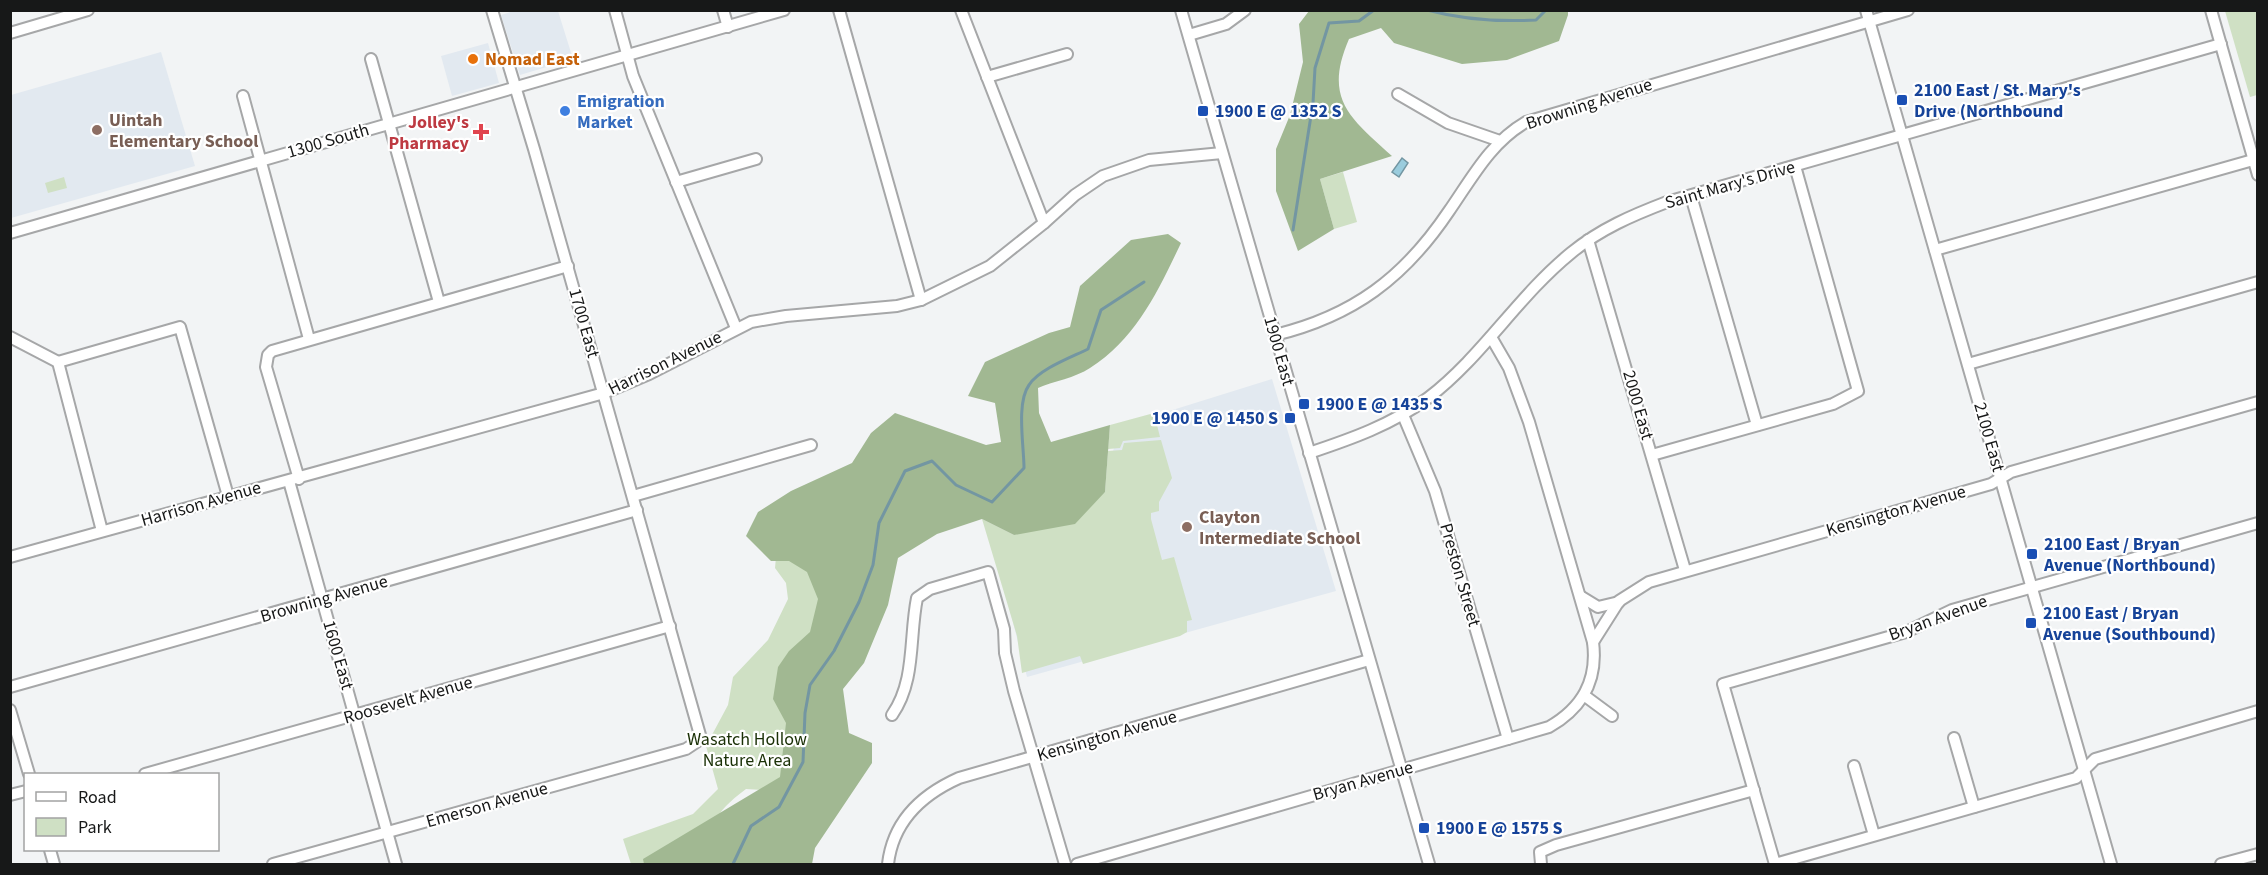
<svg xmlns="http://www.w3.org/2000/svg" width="2268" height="875" font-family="'Source Sans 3',sans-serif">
  <rect width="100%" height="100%" fill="#f2f4f5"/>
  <g fill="#e2e9f0">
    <path d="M517 10 558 11 573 59 520 75 501 15Z"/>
    <path d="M488 43 499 83 452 96 441 56Z"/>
    <path d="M161 52 195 166 11 218V95Z"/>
    <path d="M1272 379 1336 591 1027 677 998 564 1014 535 1105 492 1118 427Z"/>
  </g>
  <g fill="#cfe0c4">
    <path d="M2225 11H2257V95L2250 97Z"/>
    <path d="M1343 172 1357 222 1334 229 1320 179Z"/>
    <path d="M64 177 67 188 48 193 45 183Z"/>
    <path d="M1154 413 1160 437 1123 441 1120 448 1108 449 1110 425Z"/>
    <path d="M1161 440 1172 478 1159 502V511L1151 513V519L1162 560 1174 557 1192 620 1187 621V632L1180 636 1083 664 1080 656 1022 673 1017 636 982 519 1014 535 1105 492 1108 451 1122 450 1124 443Z"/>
    <path d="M843 519 787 724 782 778 763 790 746 789C711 815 714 824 701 864H631L623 839 693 814 718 789 706 746 728 705 733 677 768 640 788 599 786 583 775 568 776 557Z"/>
  </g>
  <g fill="#a1b892">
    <path d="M1309 11 1568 10V15L1559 41 1507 60 1462 64 1394 43 1381 28 1349 39C1323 99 1350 118 1392 156L1320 179 1334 229 1298 251 1276 191V149L1290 115 1303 62 1299 24Z"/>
    <path d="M1168 234 1181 243C1158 291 1136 339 1090 368 1075 378 1054 381 1038 388L1039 413 1051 442 1110 425 1105 492 1075 524 1014 535 982 519 937 534 898 558 888 605 864 663 843 689 849 733 872 743V763L815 848 812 864H644L643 859 780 777 786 723 773 699 778 667 789 651 810 632 818 599 807 572 789 561H771L746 536 758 512 791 491 852 463 871 433 895 413 986 445 1001 442 995 403 968 396 985 362 1049 333 1070 327 1080 286 1131 240Z"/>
  </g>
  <path fill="#9accdd" stroke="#7396a2" stroke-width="1.5" d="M1402 158 1408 163 1399 177 1392 172Z"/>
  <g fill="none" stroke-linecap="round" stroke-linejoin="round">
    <g stroke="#7396a2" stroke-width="3">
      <path d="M1427 10C1464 20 1498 22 1536 20L1546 10"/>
      <path d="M1293 230 1313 103 1315 68 1329 23 1359 21 1374 10"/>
      <path d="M733 864 751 826 779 807 803 762 805 713 810 685 834 651 859 602 873 565 879 523 905 471 932 461 956 485 992 502 1024 468C1024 446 1016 403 1029 385 1039 369 1072 357 1088 349L1101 310 1144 282"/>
    </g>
    <defs>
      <g id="minor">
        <path d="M615 10 633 76 736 328"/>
        <path d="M723 10 728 27"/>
        <path d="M839 10 921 300"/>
        <path d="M961 10 1044 223"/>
        <path d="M1181 10 1429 864"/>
        <path d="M1866 10 2111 864"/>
        <path d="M2211 10 2258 175"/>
        <path d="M10 33 88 10"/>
        <path d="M1189 35 1226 24 1245 10"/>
        <path d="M371 59 439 302"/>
        <path d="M987 77 1067 54"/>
        <path d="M1398 94 1448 123 1500 141"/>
        <path d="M243 96 309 339"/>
        <path d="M676 182 756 159"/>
        <path d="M1691 196 1757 425"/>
        <path d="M10 233 784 10"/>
        <path d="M1588 240 1685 570"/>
        <path d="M1935 250 2253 160"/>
        <path d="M1275 335C1353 316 1404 278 1449 211 1472 178 1490 143 1526 122L1908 10"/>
        <path d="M10 337 58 362"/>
        <path d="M58 362 180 327 228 496"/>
        <path d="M58 362 102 531"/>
        <path d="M1968 364 2258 282"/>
        <path d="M1403 415 1435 491 1508 739"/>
        <path d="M1309 453C1351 439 1391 425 1428 398 1482 357 1518 296 1571 253 1600 229 1633 215 1667 202L2221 44"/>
        <path d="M1652 455 1833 404 1858 391 1795 166"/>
        <path d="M299 479 266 367 268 355 272 351 568 266"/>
        <path d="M289 481 396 864"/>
        <path d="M633 496 811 445"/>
        <path d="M10 557 604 393 649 374 751 322 786 316 897 306 921 300 990 266 1044 223 1075 195 1103 176 1149 160 1222 153"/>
        <path d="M1580 596 1598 607 1619 602"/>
        <path d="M1593 642 1619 601 1649 582 1991 484 2011 472 2258 402"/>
        <path d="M10 687 637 510"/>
        <path d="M1585 696 1612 716"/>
        <path d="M10 710 29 774"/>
        <path d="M892 715C916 681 909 637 917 598L930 589 988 572 1004 629 1005 653 1014 691 1065 864"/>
        <path d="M1954 738 1974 807"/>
        <path d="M1854 766 1874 835"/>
        <path d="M145 774 670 626"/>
        <path d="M10 795 26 791"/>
        <path d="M50 850 54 864"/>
        <path d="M273 864 686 749 698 741 700 735 534 149 492 10"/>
        <path d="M888 864C893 821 921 795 959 778L1369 660"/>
        <path d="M1077 864 1549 727C1582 708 1598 681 1593 642L1529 422 1509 368 1491 337"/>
        <path d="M1541 864 1540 852 1556 845 1754 790"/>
        <path d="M1775 864 1723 684 1906 632 1952 610 2258 523"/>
        <path d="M1775 864 2076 778 2095 759 2258 711"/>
        <path d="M2221 864 2258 854"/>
      </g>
    </defs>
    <use href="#minor" stroke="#a6a7a8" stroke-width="14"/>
    <use href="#minor" stroke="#fff" stroke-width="10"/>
  </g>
  <circle fill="#e8710a" stroke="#fff" stroke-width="2" cx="473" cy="59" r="6"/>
  <g fill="#1a4fb4" stroke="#fff" stroke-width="2">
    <rect x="1896" y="94" width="12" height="12" rx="3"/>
    <rect x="1197" y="105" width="12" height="12" rx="3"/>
    <rect x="1298" y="398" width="12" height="12" rx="3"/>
    <rect x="1284" y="412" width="12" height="12" rx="3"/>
    <rect x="2026" y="548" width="12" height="12" rx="3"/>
    <rect x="2025" y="617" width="12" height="12" rx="3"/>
    <rect x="1418" y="822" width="12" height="12" rx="3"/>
  </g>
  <circle fill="#3f7fe0" stroke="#fff" stroke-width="2" cx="565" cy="111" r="6"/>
  <g fill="#8d6e63" stroke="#fff" stroke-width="2">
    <circle cx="97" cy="130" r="6"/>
    <circle cx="1187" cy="527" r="6"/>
  </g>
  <path fill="#e0444e" stroke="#fff" stroke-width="2" d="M478 123h6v6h6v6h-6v6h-6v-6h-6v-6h6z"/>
  <g text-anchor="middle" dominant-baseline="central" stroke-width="4.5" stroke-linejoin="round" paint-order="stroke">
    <g font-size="18" font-weight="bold" fill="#c56008" stroke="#fff" text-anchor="start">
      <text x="485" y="59">Nomad East</text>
    </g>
    <g font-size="18" font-weight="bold" fill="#164399" stroke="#fff" text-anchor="start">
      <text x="1914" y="90">2100 East / St. Mary's<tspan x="1914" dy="21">Drive (Northbound</tspan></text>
      <text x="1215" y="111">1900 E @ 1352 S</text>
      <text x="1316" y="404">1900 E @ 1435 S</text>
      <text x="1278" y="418" text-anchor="end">1900 E @ 1450 S</text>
      <text x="2044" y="544">2100 East / Bryan<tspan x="2044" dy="21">Avenue (Northbound)</tspan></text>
      <text x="2043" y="613">2100 East / Bryan<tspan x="2043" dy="21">Avenue (Southbound)</tspan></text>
      <text x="1436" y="828">1900 E @ 1575 S</text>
    </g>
    <g font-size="18" font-weight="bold" fill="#366cbe" stroke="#fff" text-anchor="start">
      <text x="577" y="101">Emigration<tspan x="577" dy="21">Market</tspan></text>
    </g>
    <g font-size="18" fill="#171818" stroke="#fff">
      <text transform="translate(1589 104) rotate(-18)">Browning Avenue</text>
      <text transform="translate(328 141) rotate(-16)">1300 South</text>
      <text transform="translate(1730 185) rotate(-16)">Saint Mary's Drive</text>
      <text transform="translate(584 323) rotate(74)">1700 East</text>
      <text transform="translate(1279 351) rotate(74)">1900 East</text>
      <text transform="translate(665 363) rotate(-26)">Harrison Avenue</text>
      <text transform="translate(1638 405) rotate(74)">2000 East</text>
      <text transform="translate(1989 437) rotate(74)">2100 East</text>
      <text transform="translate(201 504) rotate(-16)">Harrison Avenue</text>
      <text transform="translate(1896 511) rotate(-16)">Kensington Avenue</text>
      <text transform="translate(1460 575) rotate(74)">Preston Street</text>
      <text transform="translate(324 599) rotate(-16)">Browning Avenue</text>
      <text transform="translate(1938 618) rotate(-20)">Bryan Avenue</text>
      <text transform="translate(338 655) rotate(74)">1600 East</text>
      <text transform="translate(408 700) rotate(-16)">Roosevelt Avenue</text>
      <text transform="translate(1107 736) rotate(-16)">Kensington Avenue</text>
      <text transform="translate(1363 781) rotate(-16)">Bryan Avenue</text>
      <text transform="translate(487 805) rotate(-16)">Emerson Avenue</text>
    </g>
    <g font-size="18" font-weight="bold" fill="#785e54" stroke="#fff" text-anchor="start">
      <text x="109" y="120">Uintah<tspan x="109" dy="21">Elementary School</tspan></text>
      <text x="1199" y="517">Clayton<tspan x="1199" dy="21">Intermediate School</tspan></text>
    </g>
    <g font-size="18" font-weight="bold" fill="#be3a42" stroke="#fff" text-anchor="end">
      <text x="469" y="122">Jolley's<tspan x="469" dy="21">Pharmacy</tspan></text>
    </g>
    <g font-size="18" fill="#1a3006" stroke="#fff">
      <text x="747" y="739">Wasatch Hollow<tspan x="747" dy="21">Nature Area</tspan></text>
    </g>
  </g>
  <rect width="2268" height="875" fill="none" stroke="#171818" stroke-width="24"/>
  <rect x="24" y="773" width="195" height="78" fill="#ffffff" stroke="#a2a3a3" stroke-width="1.5"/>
  <rect x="36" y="792" width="30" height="9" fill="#ffffff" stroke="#a2a3a3" stroke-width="1.5"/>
  <text x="78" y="803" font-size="18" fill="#171818">Road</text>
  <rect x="36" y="818" width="30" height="18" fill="#cfe0c4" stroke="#a2a3a3" stroke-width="1.5"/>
  <text x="78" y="833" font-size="18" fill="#171818">Park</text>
</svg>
